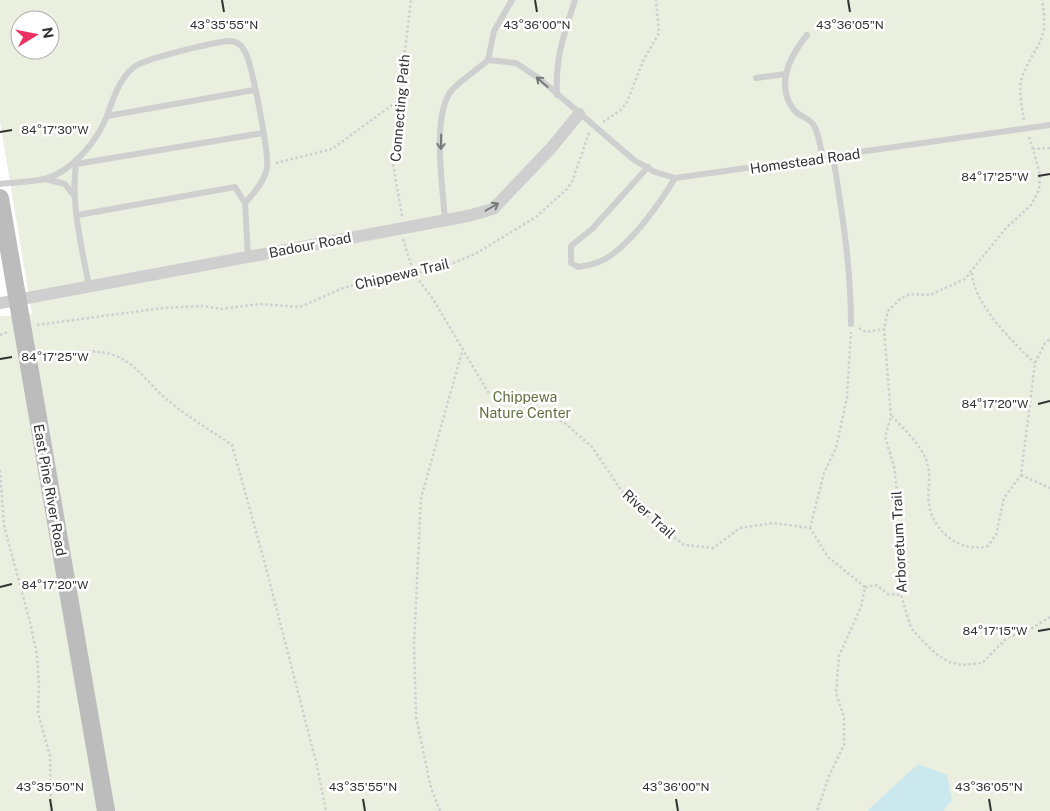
<svg xmlns="http://www.w3.org/2000/svg" width="1050" height="811" font-family="'Public Sans',sans-serif">
  <rect width="100%" height="100%" fill="#fff"/>
  <path fill="#ebefe0" fill-rule="evenodd" d="M0 0H1050V811H0V316L32 314 0 122ZM20 20H50V50H20Z"/>
  <path fill="#cce8ef" d="M918 764 947 775 952 800 943 811H867Z"/>
  <g fill="none" stroke-linecap="round" stroke-linejoin="round">
    <g stroke="#cfcfcf" stroke-width="2.5" stroke-dasharray="2.5 2.5" stroke-linecap="butt">
      <path d="M1024 120C1022 109 1018 88 1022 77 1035 43 1050 44 1042 0"/>
      <path d="M603 122 621 110 627 102 643 61 659 33 656 0"/>
      <path d="M1029 137 1033 149"/>
      <path d="M1050 148 1033 149 1040 174 1039 190 1031 205 1005 229 965 279 930 295 910 294 900 299 888 311 884 329 891 416 885 437 894 466 901 524 900 577 901 595 911 628 920 638 935 653 949 662 962 665 982 663 1007 638 1029 630 1050 617"/>
      <path d="M276 163 332 149 399 100"/>
      <path d="M402 216 392 158 411 0"/>
      <path d="M403 239 414 274 433 299 488 392 506 402 533 405 566 424 592 447 621 490 647 516 684 545 713 548 740 528 773 523 810 528 828 557 865 587 861 607 839 656 836 693 844 717V745L829 776 817 811"/>
      <path d="M972 273C974 305 1013 342 1035 363"/>
      <path d="M37 325 162 308 202 306 222 309 260 304 300 307 343 288 393 275 414 274 448 265 475 254 536 217 566 190 572 182 589 133"/>
      <path d="M859 328 866 332 884 329"/>
      <path d="M0 335 8 332"/>
      <path d="M43 357C66 353 94 347 116 356 136 364 147 382 163 396 184 415 209 429 232 445L264 560 317 766 326 811"/>
      <path d="M892 416C904 430 924 447 928 466 931 478 927 492 929 505 934 533 961 553 988 546L996 535 1004 498 1021 475 1035 363 1045 343 1050 339"/>
      <path d="M0 470 4 526 30 622 37 655 39 684 38 713 50 756 51 811"/>
      <path d="M1021 475 1050 488"/>
      <path d="M810 528 824 473 836 448 847 397 851 332"/>
      <path d="M865 587 876 585 888 594 901 595"/>
      <path d="M440 811 431 788 416 717 414 644 421 498 462 352"/>
    </g>
    <g stroke="#cfcfcf" stroke-width="6">
      <path d="M807 35C790 56 775 85 794 110 799 116 808 118 813 124 819 133 820 147 823 158"/>
      <path d="M488 60 494 31 512 0"/>
      <path d="M756 78 785 74"/>
      <path d="M557 95C555 57 564 35 575 0"/>
      <path d="M107 116 254 90"/>
      <path d="M833 156C842 212 851 267 851 324"/>
      <path d="M77 159C69 200 82 246 89 287"/>
      <path d="M76 164 263 133"/>
      <path d="M648 167 592 229 571 246V263L578 267C585 266 594 264 601 261 628 249 660 203 675 178"/>
      <path d="M45 179 65 184 75 197"/>
      <path d="M0 184C15 182 31 182 45 179 73 171 97 141 107 116 113 99 119 79 134 67 143 59 215 42 229 41 235 41 241 44 244 50 252 61 269 154 267 168 264 182 254 193 245 203L248 257"/>
      <path d="M78 215 235 187 245 203"/>
      <path d="M445 220C443 188 431 115 452 90 462 79 477 70 488 60L516 63 540 79 634 160 655 172 675 178 1050 125"/>
    </g>
    <path stroke="#cfcfcf" stroke-width="12" d="M0 303 468 216 493 209 552 147 579 114"/>
    <path stroke="#bcbcbc" stroke-width="18" d="M0 198 106 811"/>
  </g>
  <defs><path id="oneway-shaft" d="M-6 0H5M1.5-3L5.5 0L1.5 3" fill="none" stroke-width="1.6" stroke-linecap="round" stroke-linejoin="round" transform="scale(1.25)"/></defs>
  <g stroke="#797979">
    <use href="#oneway-shaft" transform="translate(542 82) rotate(-139)"/>
    <use href="#oneway-shaft" transform="translate(441 142) rotate(91)"/>
    <use href="#oneway-shaft" transform="translate(492 207) rotate(-30)"/>
  </g>
  <path fill="none" stroke="#323232" stroke-width="2" d="M222 0 224 12M535 0 537 12M848 0 850 12M0 132 12 130M1038 176 1050 174M0 359 12 357M1038 404 1050 401M0 587 12 584M1038 631 1050 629M50 799 52 811M363 799 365 811M676 799 678 811M989 799 991 811"/>
  <g text-anchor="middle" dominant-baseline="central" stroke-width="5" stroke-linejoin="round" paint-order="stroke">
    <g font-size="14" fill="#323232" stroke="#fff">
      <text transform="translate(400 108) rotate(-85)">Connecting Path</text>
      <text transform="translate(805 161) rotate(-8)">Homestead Road</text>
      <text transform="translate(310 245) rotate(-11)">Badour Road</text>
      <text transform="translate(402 274) rotate(-13)">Chippewa Trail</text>
      <text transform="translate(50 490) rotate(80)">East Pine River Road</text>
      <text transform="translate(649 514) rotate(42)">River Trail</text>
      <text transform="translate(899 542) rotate(-93)">Arboretum Trail</text>
    </g>
    <g font-size="14" fill="#5f703c" stroke="#fff">
      <text x="525" y="397">Chippewa<tspan x="525" dy="16">Nature Center</tspan></text>
    </g>
  </g>
  <g font-size="12" text-anchor="middle" fill="#323232" stroke="#fff" stroke-width="5" stroke-linejoin="round" paint-order="stroke">
    <text x="224" y="29">43°35'55"N</text>
    <text x="537" y="29">43°36'00"N</text>
    <text x="850" y="29">43°36'05"N</text>
    <text x="55" y="134">84°17'30"W</text>
    <text x="995" y="181">84°17'25"W</text>
    <text x="55" y="361">84°17'25"W</text>
    <text x="995" y="408">84°17'20"W</text>
    <text x="55" y="589">84°17'20"W</text>
    <text x="995" y="635">84°17'15"W</text>
    <text x="50" y="791">43°35'50"N</text>
    <text x="363" y="791">43°35'55"N</text>
    <text x="676" y="791">43°36'00"N</text>
    <text x="989" y="791">43°36'05"N</text>
  </g>
  <g transform="translate(35 35) rotate(80)"><circle r="24" fill="#ffffff" stroke="#adadad"/>
  <path d="M0-4L9 19L0 12L-9 19Z" fill="#ed3062"/>
  <text y="-8" font-size="14" font-weight="bold" text-anchor="middle" fill="#323232">N</text>
  </g>
</svg>
